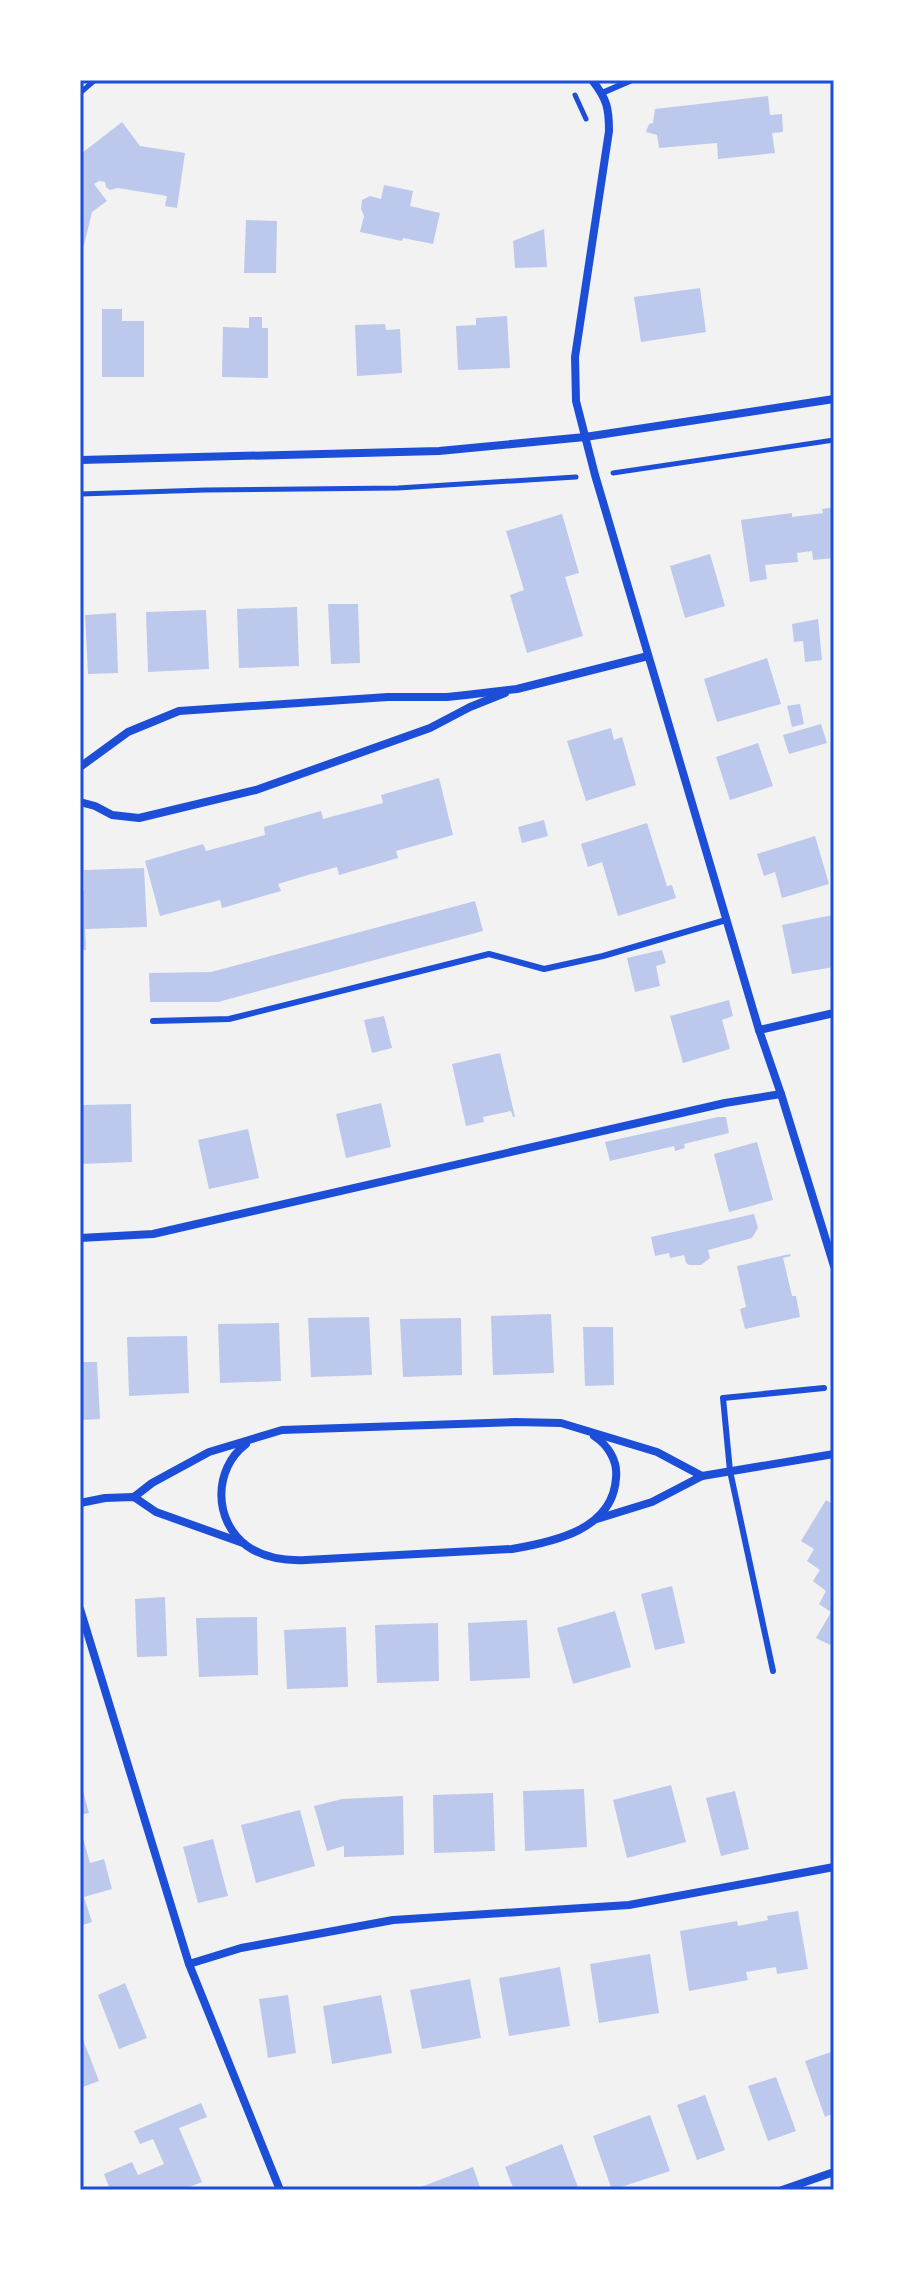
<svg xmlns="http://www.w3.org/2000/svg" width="914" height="2270" font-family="Montserrat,sans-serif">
  <rect width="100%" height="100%" fill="#f2f2f2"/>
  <g fill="#bdc9ec">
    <path d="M768 96 770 115 782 114 783 132 772 133 775 153 718 159 717 143 659 148 657 135 646 132 649 124 653 123 655 109Z"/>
    <path d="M122 122 140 146 185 153 177 208 165 206 167 196 118 188 110 190 106 187 105 182 99 181 94 184 107 201 92 212 84 245 80 244V152L82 153Z"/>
    <path d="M384 185 413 191 410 206 440 213 433 244 403 238 402 241 360 232 364 216 361 209 362 200 370 196 381 199Z"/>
    <path d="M246 220 277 221 276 273H244Z"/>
    <path d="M544 229 547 267 515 268 513 241Z"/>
    <path d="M700 288 706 332 641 342 634 297Z"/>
    <path d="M102 309H122V321H144V377H102Z"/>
    <path d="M507 316 510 368 458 370 456 326 476 325V318Z"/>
    <path d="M249 317H262V328H268V378L222 377 223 327 249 328Z"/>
    <path d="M385 324 386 330 400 329 402 373 357 376 355 325Z"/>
    <path d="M834 507V558L813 560 812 551 797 553 798 562 765 565 767 579 750 582 741 520 792 513V517L823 513 822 509Z"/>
    <path d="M562 514 579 573 565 577 583 636 527 653 510 595 524 590 506 531Z"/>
    <path d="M710 554 725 606 685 618 670 566Z"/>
    <path d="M328 604H358L360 663 331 664Z"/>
    <path d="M297 607 299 666 239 668 237 609Z"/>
    <path d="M206 610 209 669 148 672 146 612Z"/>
    <path d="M116 613 118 673 88 674 85 615Z"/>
    <path d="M818 619 822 660 805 662 803 641 794 642 792 624Z"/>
    <path d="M767 658 781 704 717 722 704 679Z"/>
    <path d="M800 704 804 724 792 727 787 706Z"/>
    <path d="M821 724 827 743 789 754 783 735Z"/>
    <path d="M611 728 614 740 622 737 636 785 586 801 567 741Z"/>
    <path d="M758 743 773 786 730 800 716 757Z"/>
    <path d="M439 778 453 835 396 851 398 858 339 875 337 867 308 875 278 884 281 891 222 908 220 900 160 916 145 861 203 844 206 851 265 835 264 827 321 811 323 819 383 803 381 795Z"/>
    <path d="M544 820 548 836 522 843 518 827Z"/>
    <path d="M647 823 667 886 672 885 676 898 618 916 602 862 588 867 581 844Z"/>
    <path d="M815 836 829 884 782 898 775 872 764 876 757 854Z"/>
    <path d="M144 868 147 927 85 929 86 950H80V891H84V870Z"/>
    <path d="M475 901 483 931 218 1002H150L149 973 211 972Z"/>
    <path d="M833 915 834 967 792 974 782 925Z"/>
    <path d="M662 950 666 963 656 966 660 986 635 992 627 958Z"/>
    <path d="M729 1000 733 1016 722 1020 730 1049 683 1063 670 1016Z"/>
    <path d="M384 1016 392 1048 372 1053 364 1020Z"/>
    <path d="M500 1053 515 1117H513L511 1111 483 1117 484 1122 466 1126 452 1064Z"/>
    <path d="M381 1103 391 1147 346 1158 336 1114Z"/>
    <path d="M131 1104 132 1162 80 1164V1105Z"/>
    <path d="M718 1117H726L729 1133 684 1144 685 1148 675 1151 674 1146 610 1161 605 1142Z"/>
    <path d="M248 1129 259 1178 209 1189 198 1140Z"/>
    <path d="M757 1142 773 1200 729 1212 714 1154Z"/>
    <path d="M754 1214 758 1228 752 1238 708 1250 710 1258 701 1265H689L686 1263 684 1255 670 1258 669 1253 655 1256 651 1237Z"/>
    <path d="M790 1254 791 1256 783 1258 792 1296H796L800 1317 745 1329 740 1309 746 1307 737 1266Z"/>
    <path d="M551 1314 554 1373 493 1375 491 1316Z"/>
    <path d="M369 1317 372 1375 311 1377 308 1318Z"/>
    <path d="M461 1318 462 1375 403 1377 400 1319Z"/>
    <path d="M279 1323 281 1381 220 1383 218 1324Z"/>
    <path d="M583 1327H613L614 1385 585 1386Z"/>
    <path d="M187 1336 189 1393 129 1396 127 1337Z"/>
    <path d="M80 1362H97L100 1419 80 1420Z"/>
    <path d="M826 1500 834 1505V1639L830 1645 816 1638 831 1612 819 1604 826 1591 813 1581 820 1570 807 1561 814 1549 801 1541Z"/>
    <path d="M672 1586 685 1643 655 1650 641 1594Z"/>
    <path d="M165 1597 167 1656 137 1657 135 1599Z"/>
    <path d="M615 1611 631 1667 573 1684 557 1628Z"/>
    <path d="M257 1617 258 1675 199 1677 196 1618Z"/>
    <path d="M527 1620 530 1678 470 1681 468 1623Z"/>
    <path d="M438 1623 439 1681 377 1683 375 1625Z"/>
    <path d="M346 1627 348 1687 287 1689 284 1630Z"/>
    <path d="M80 1780 89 1813 80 1815Z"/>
    <path d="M671 1785 686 1842 627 1858 613 1800Z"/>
    <path d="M584 1789 587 1847 525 1851 523 1791Z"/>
    <path d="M735 1791 749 1849 721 1856 706 1798Z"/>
    <path d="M493 1793 495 1851 434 1853 433 1795Z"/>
    <path d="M403 1796 404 1855 344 1857V1846L327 1851 314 1806 342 1799Z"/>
    <path d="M300 1810 315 1866 256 1883 241 1825Z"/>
    <path d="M83 1838 90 1863 104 1859 112 1889 84 1897 92 1922 80 1926V1839Z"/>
    <path d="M213 1839 228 1896 198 1903 183 1847Z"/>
    <path d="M798 1911 808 1969 777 1974 776 1967 746 1972 748 1980 689 1991 680 1931 737 1921 738 1926 768 1920 767 1916Z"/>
    <path d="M650 1954 659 2013 599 2023 590 1964Z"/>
    <path d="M560 1967 570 2026 509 2036 499 1978Z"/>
    <path d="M470 1979 481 2038 422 2049 410 1990Z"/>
    <path d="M125 1983 147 2038 119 2049 98 1995Z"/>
    <path d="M288 1995 296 2053 268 2058 259 1999Z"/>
    <path d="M381 1995 392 2053 332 2064 323 2006Z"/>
    <path d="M80 2032 99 2081 80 2088Z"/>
    <path d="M834 2051V2113L825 2117 805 2061Z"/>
    <path d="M776 2077 796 2131 768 2141 748 2086Z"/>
    <path d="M705 2095 725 2150 697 2160 677 2105Z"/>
    <path d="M201 2103 207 2117 179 2128 202 2182 182 2190H110L104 2174 132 2162 138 2175 164 2164 153 2139 140 2144 134 2131Z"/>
    <path d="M650 2115 670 2171 612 2190 593 2136Z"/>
    <path d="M562 2144 579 2190H514L505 2167Z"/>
    <path d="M473 2167 481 2190H413Z"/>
  </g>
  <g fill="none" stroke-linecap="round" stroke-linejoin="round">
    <g stroke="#1d4ed8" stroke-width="5">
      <path d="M80 93 95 80"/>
      <path d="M575 95 586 119"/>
      <path d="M613 473 834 440"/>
      <path d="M80 494 205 490 398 488 576 477"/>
    </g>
    <g stroke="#1d4ed8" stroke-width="6">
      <path d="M602 93 632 80"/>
      <path d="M153 1021 229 1019 489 954 544 969 603 956 726 920"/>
      <path d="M773 1671 730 1471 723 1398 824 1388"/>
    </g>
    <g stroke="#1d4ed8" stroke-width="8">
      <path d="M592 80C607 99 609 108 609 131L575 357 576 401 595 475 759 1030 781 1094 834 1266"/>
      <path d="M80 460 439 451 585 437 834 399"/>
      <path d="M80 767 128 732 179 711 388 697H447L466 695 517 689 648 656"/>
      <path d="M80 802 95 806 112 815 139 818 256 790 430 728 470 707 505 693"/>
      <path d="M759 1030 834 1013"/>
      <path d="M80 1238 153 1234 725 1103 781 1094"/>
      <path d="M246 1444C213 1469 213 1521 247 1546 264 1558 285 1561 306 1560L512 1549C553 1542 613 1530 616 1478 618 1461 608 1445 594 1436"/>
      <path d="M134 1497 152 1483 209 1452 282 1430 515 1422 561 1423 657 1452 702 1476"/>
      <path d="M80 1503 105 1498 134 1497 156 1512 243 1543"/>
      <path d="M597 1519 652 1502 702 1476 834 1454"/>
      <path d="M80 1609 189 1964 280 2190"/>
      <path d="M189 1964 241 1948 393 1920 629 1905 834 1867"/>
      <path d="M782 2190 834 2172"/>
    </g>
  </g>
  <rect width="914" height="2270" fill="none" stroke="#ffffff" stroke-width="164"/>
  <rect x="82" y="82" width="750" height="2106" fill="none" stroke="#1d4ed8" stroke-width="3"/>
</svg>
